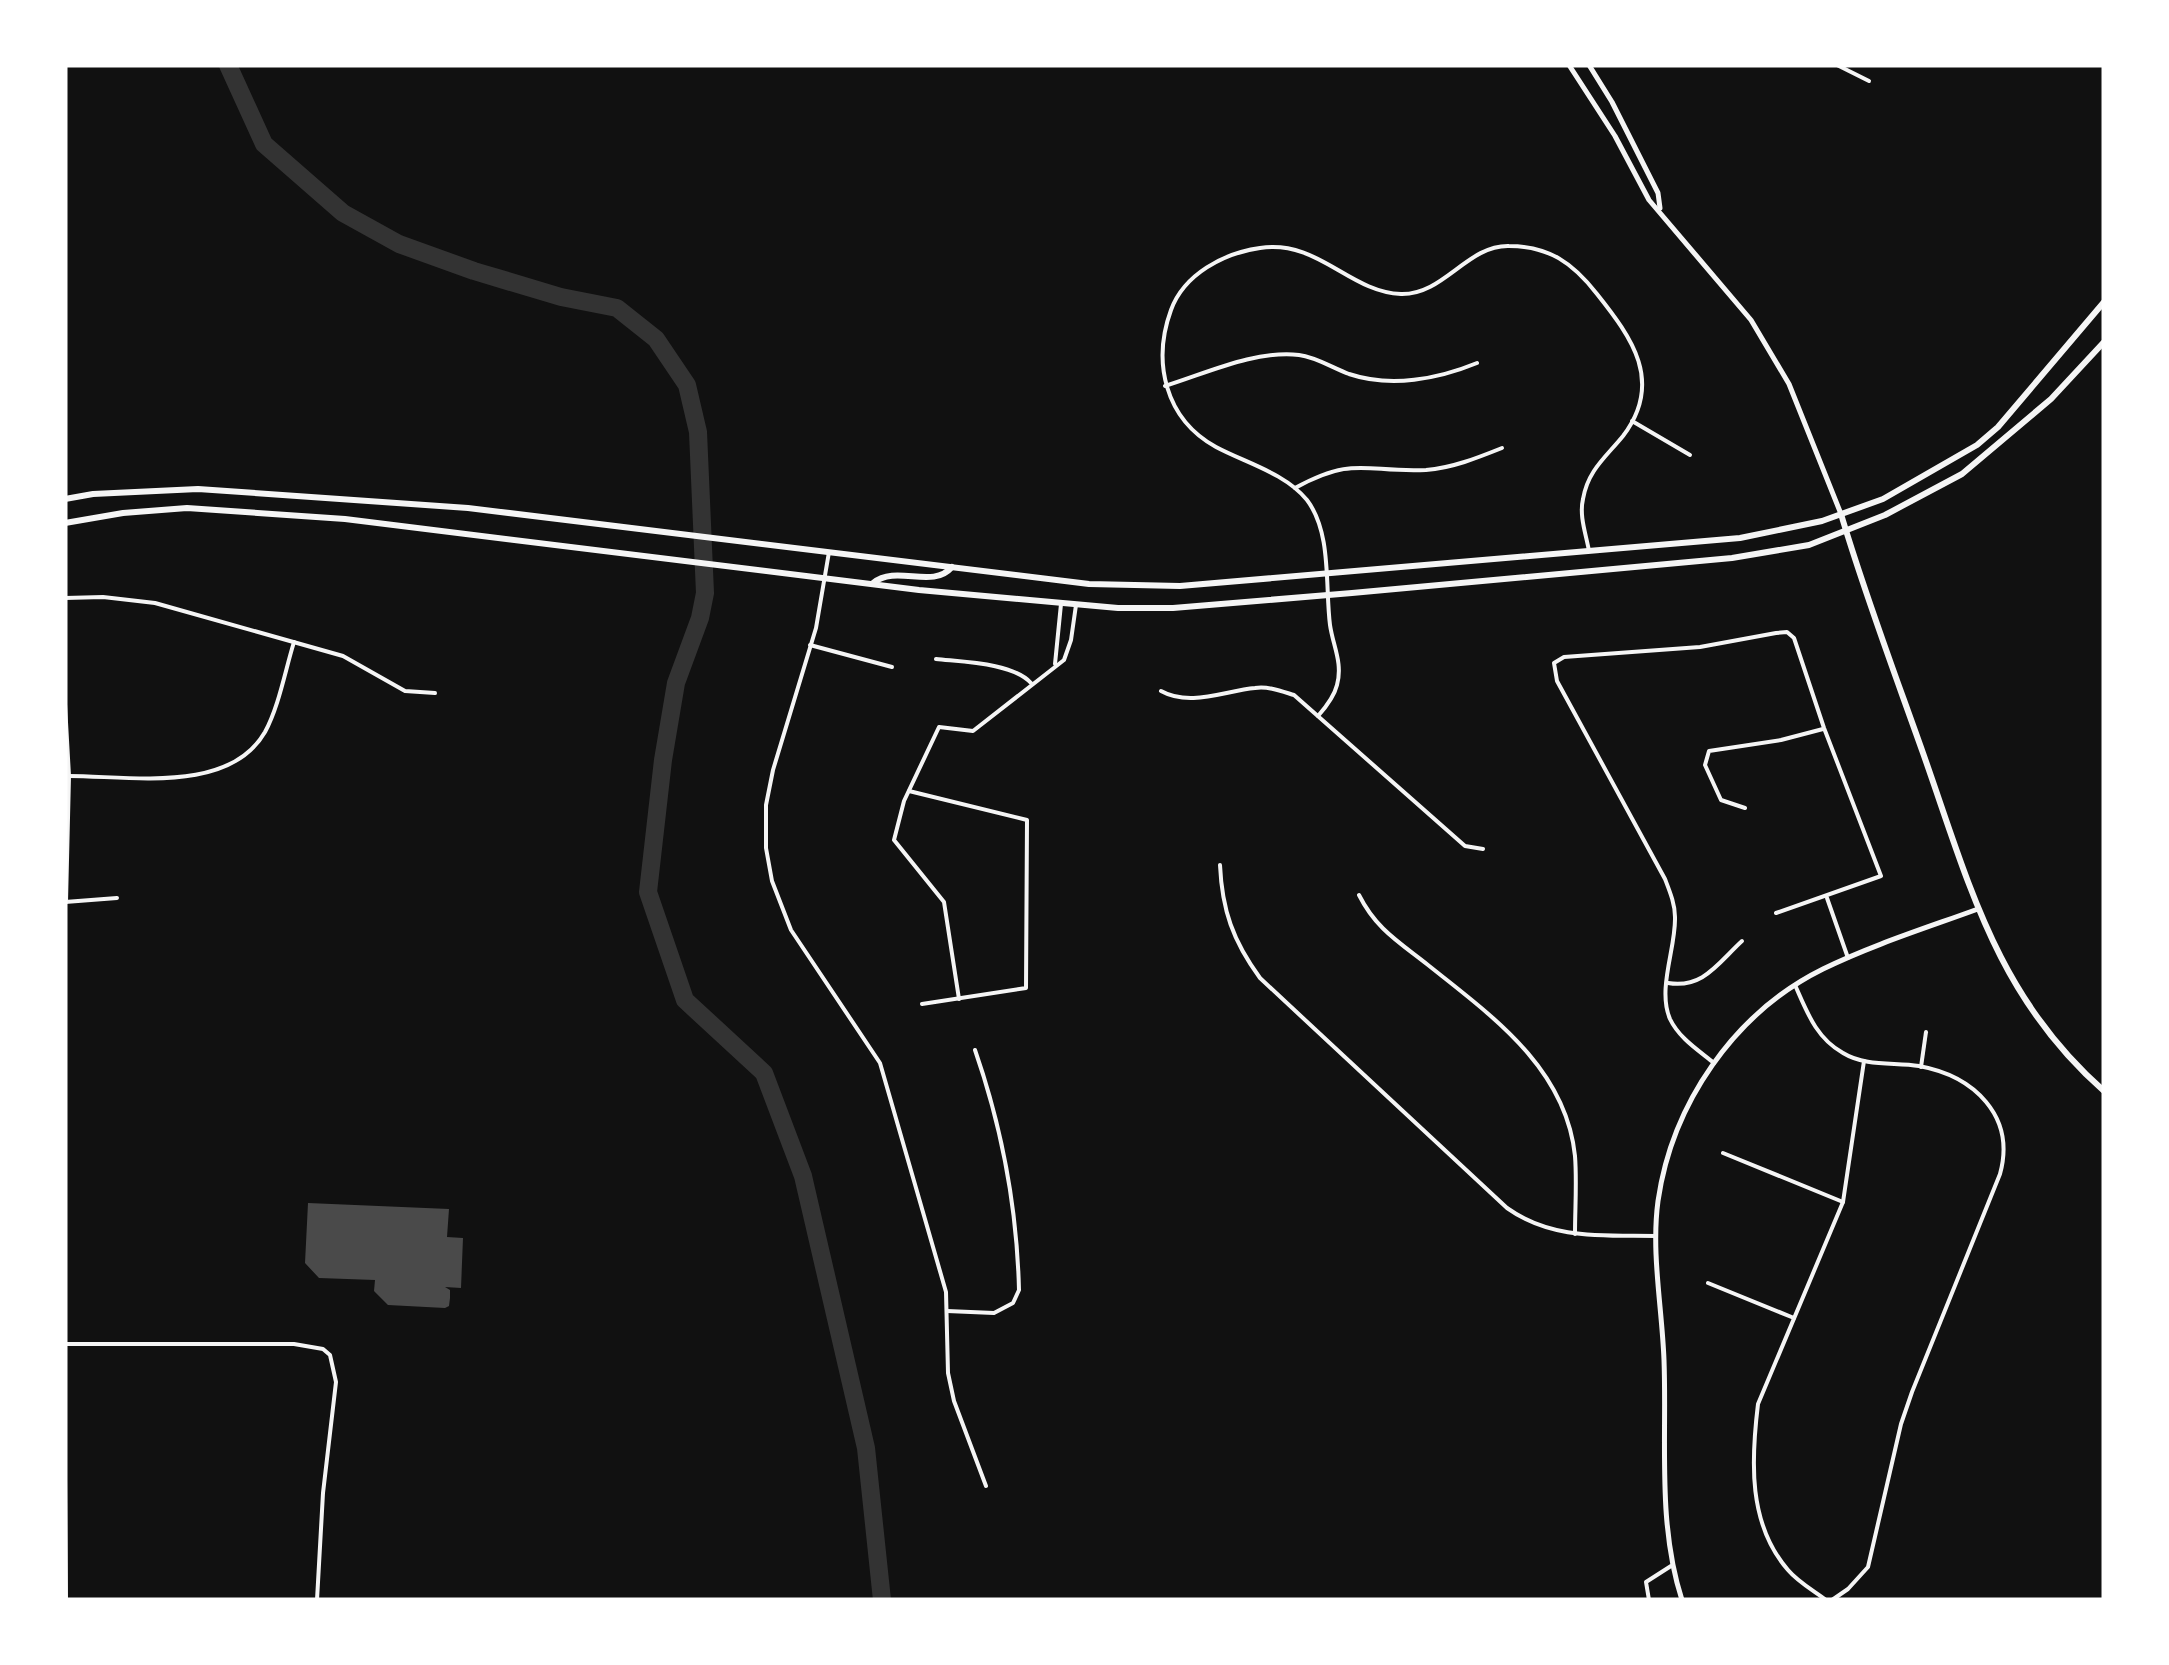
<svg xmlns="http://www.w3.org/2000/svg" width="2169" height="1665" font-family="'PT Serif',serif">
  <rect width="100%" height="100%" fill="#111"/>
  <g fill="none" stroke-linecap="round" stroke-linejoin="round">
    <path stroke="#333" stroke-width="18" d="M228 65 264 144 343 213 399 244 474 271 561 297 617 308 656 339 687 385 698 432 705 593 700 618 676 683 663 760 648 892 685 1000 764 1073 803 1176 866 1448 882 1600"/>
  </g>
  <path fill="#4a4a4a" d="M308 1203 449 1209 447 1237 463 1238 461 1288 445 1287 450 1290V1298L449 1306 445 1308 388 1305 374 1291 375 1280 319 1278 305 1263Z"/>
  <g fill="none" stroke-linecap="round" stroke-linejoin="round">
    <g stroke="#f5f5f5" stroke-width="4">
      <path d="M1837 65 1869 81"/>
      <path d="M1165 386C1207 373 1255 350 1299 355 1316 357 1333 368 1349 374 1391 388 1438 379 1477 363"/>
      <path d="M1632 421 1690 455"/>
      <path d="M1295 488C1355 455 1366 473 1426 470 1452 468 1477 458 1502 448"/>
      <path d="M829 552 816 628 773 770 766 805V848L772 881 791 930 880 1063 946 1292 948 1373 954 1401 986 1486"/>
      <path d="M65 598 103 597 155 603 343 656 405 691 435 693"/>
      <path d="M810 645 892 667"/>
      <path d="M936 659C963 662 1013 663 1031 683"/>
      <path d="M1055 664 1061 604"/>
      <path d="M1161 691C1190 707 1224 691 1255 688 1268 686 1281 691 1294 695L1465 846 1483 849"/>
      <path d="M65 704 69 776 66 902"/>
      <path d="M1318 716C1326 707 1334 697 1337 685 1343 663 1333 646 1330 625 1325 587 1332 533 1307 500 1285 473 1246 463 1216 447 1165 419 1152 362 1171 310 1184 274 1224 253 1260 248 1318 239 1349 292 1401 294 1444 295 1467 245 1509 246 1549 246 1573 263 1597 294 1632 338 1664 382 1623 436 1606 457 1588 470 1583 499 1579 516 1586 534 1589 551"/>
      <path d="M69 776C131 776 229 794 265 732 279 706 285 671 294 642"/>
      <path d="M909 791 1027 820 1026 988 922 1004"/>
      <path d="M1745 808 1721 800 1705 765 1709 751 1781 740 1823 729"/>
      <path d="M1220 865C1222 910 1233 941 1260 978L1507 1208C1552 1240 1602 1235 1656 1236"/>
      <path d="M1359 895C1376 929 1399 942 1428 965 1492 1016 1566 1068 1575 1156 1577 1182 1575 1208 1575 1234"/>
      <path d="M1827 898 1848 958"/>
      <path d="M65 902 117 898"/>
      <path d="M1668 983C1703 989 1718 963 1742 941"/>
      <path d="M1795 985C1807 1012 1816 1038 1843 1053 1866 1067 1894 1062 1919 1066 1974 1076 2016 1116 2000 1174L1912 1392 1901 1424 1868 1567 1848 1589 1832 1600"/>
      <path d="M959 999 944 902 894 840 904 801 939 727 973 731 1064 660 1071 640 1076 605"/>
      <path d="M1714 1063C1698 1050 1679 1038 1670 1019 1657 989 1676 948 1675 917 1675 904 1670 892 1665 879L1557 681 1554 663 1564 657 1700 647 1776 633 1787 632 1794 638 1824 728 1881 876 1776 913"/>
      <path d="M1921 1067 1926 1032"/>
      <path d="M1723 1153 1843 1202"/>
      <path d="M1708 1283 1794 1318"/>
      <path d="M947 1311 994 1313 1013 1303 1019 1290C1017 1207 1002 1128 975 1050"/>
      <path d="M65 1344H294L323 1349 330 1355 336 1382 323 1493 317 1600"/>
      <path d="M65 1479 66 1600"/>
      <path d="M1649 1600 1646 1582 1671 1566"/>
      <path d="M1826 1600C1814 1591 1798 1582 1788 1570 1748 1524 1751 1461 1758 1404L1843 1202 1864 1061"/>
    </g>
    <g stroke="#f5f5f5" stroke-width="5">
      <path d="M1569 65 1615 136 1649 200 1751 320 1789 384 1841 514"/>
      <path d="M1589 65 1612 102 1658 193 1660 208"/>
      <path d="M1682 1600C1657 1523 1667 1440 1664 1360 1662 1307 1651 1253 1658 1201 1672 1104 1734 1013 1823 969 1872 945 1926 928 1978 909"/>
    </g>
    <path stroke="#f5f5f5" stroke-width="6" d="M1841 514C1865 595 1895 674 1923 753 1969 883 1996 996 2104 1091"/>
    <g stroke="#f5f5f5" stroke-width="6">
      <path d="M65 499 93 494 198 489 468 508 1089 584 1180 586 1740 538 1822 521 1883 499 1977 445 1998 427 2104 302"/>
      <path d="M65 523 123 513 187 508 345 519 919 590 1118 608H1173L1352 593 1732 558 1809 545 1885 515 1962 474 2051 399 2104 342"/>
      <path d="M873 583C897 564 932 590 952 567"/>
    </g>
  </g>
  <rect width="2169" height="1665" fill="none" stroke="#ffffff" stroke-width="135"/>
</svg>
